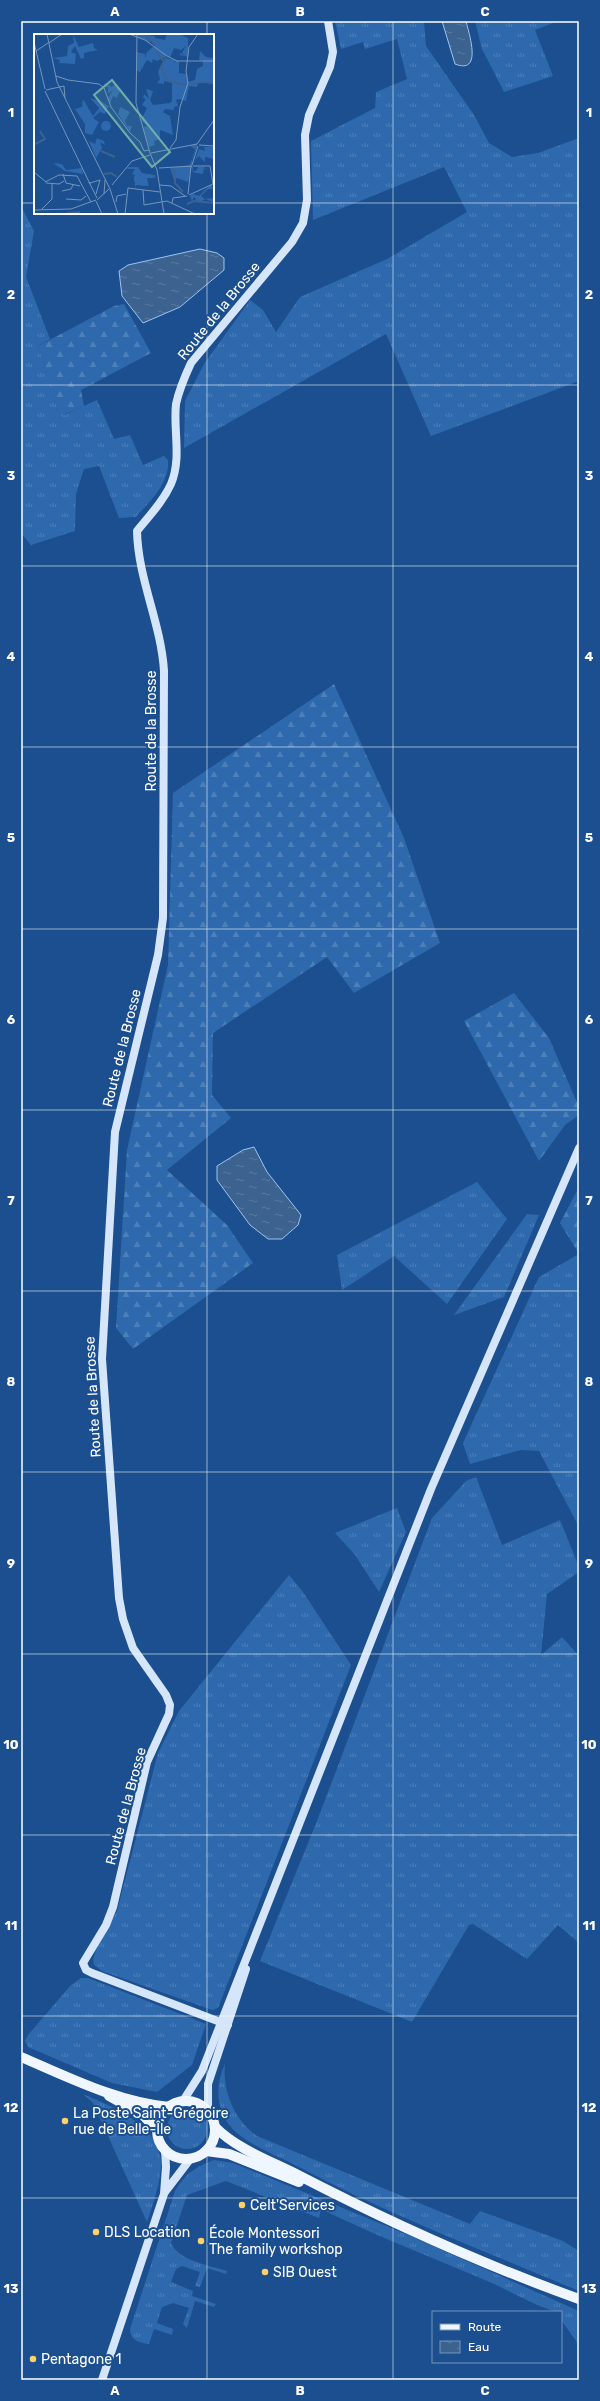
<svg xmlns="http://www.w3.org/2000/svg" width="600" height="2401" font-family="Rubik,sans-serif">
  <defs>
    <pattern id="grass-tufts" width="24" height="20" patternUnits="userSpaceOnUse"><rect width="24" height="20" fill="#2e69ad"/><path d="M3 7l-1-3M5 7V3M7 7l1-3M15 17l-1-3M17 17v-4M19 17l1-3" fill="none" stroke="#4d80b9"/></pattern>
    <pattern id="forest-firs" width="22" height="20" patternUnits="userSpaceOnUse"><rect width="22" height="20" fill="#2e69ad"/><path d="M5 1l3.5 6h-7zM16 11l3.5 6h-7z" fill="#4d80b9"/></pattern>
    <pattern id="water-ripples" width="26" height="14" patternUnits="userSpaceOnUse"><rect width="26" height="14" fill="#3c6290"/><path d="M2 4q2-2 4 0t4 0M15 11q2-2 4 0t4 0" fill="none" stroke="#597aa1"/></pattern>
  </defs>
  <rect width="100%" height="100%" fill="#1b4f8f"/>
  <g fill="url(#grass-tufts)">
    <path d="M335 21H424L426 46 474 115 489 143 512 157 538 153 579 138V381L431 436 386 334 184 448 185 401 204 364 250 300 263 310 276 332 300 297 387 259 467 212 444 167 313 220 311 141 375 108 376 92 407 79 397 39 365 49 363 42 341 49Z"/>
    <path d="M475 21H558L535 30 553 76 504 92 482 49Z"/>
    <path d="M21 206 34 231 26 277 50 339 38 346 64 415 97 400 114 439 130 435 143 465 164 456 168 460C170 483 150 501 136 517L119 518 99 466 84 469 76 494 75 531 31 545 21 533Z"/>
    <path d="M477 1182 507 1219 447 1304 394 1256 342 1290 337 1255Z"/>
    <path d="M527 1214 539 1215 504 1297 454 1315Z"/>
    <path d="M579 1254V1527L539 1451 521 1450 470 1464 463 1443 539 1277Z"/>
    <path d="M476 1477 502 1545 560 1520 579 1567V1572L547 1594 541 1655 562 1637 579 1656V1943L558 1925 527 1959 473 1924 469 1925 412 2022 260 1961 317 1821 432 1518 466 1481Z"/>
    <path d="M397 1508 406 1532 379 1592 355 1555 335 1533Z"/>
    <path d="M289 1575 303 1592 351 1665 218 2008 212 2010 102 1971 94 1965 93 1960 96 1949 117 1911 158 1753 179 1711Z"/>
    <path d="M81 1978H88L206 2024 192 2065 157 2092 112 2083 28 2047 25 2041 28 2035 71 1985Z"/>
    <path d="M225 2064C222 2091 235 2121 257 2136L470 2224 480 2211 563 2241 579 2251V2291C487 2252 392 2216 303 2169 282 2158 255 2148 237 2133 216 2115 214 2087 225 2064Z"/>
    <path d="M83 2094C113 2107 161 2125 161 2165 160 2184 153 2204 147 2222L93 2103Z"/>
    <circle cx="187" cy="2129" r="20"/>
    <path d="M214 2160 233 2163 406 2234 579 2311V2345L561 2320V2312C546 2312 510 2291 494 2284 437 2259 378 2237 321 2209L319 2218 226 2181 187 2195 171 2243C179 2261 209 2265 227 2271L226 2274 207 2268 200 2287 195 2286 200 2272 182 2266 176 2269 171 2282 193 2291 192 2296 216 2304 214 2307 195 2301 187 2328 183 2324 189 2308 173 2303 162 2307 157 2323 173 2329 172 2335 154 2329 149 2344C138 2342 131 2341 130 2329L175 2191C185 2174 195 2167 214 2160Z"/>
  </g>
  <g fill="url(#forest-firs)">
    <path d="M124 304 151 353 81 390 84 406 63 415 38 346 114 306Z"/>
    <path d="M334 684 404 838 440 943 354 993 327 957 213 1033 212 1095 231 1118 167 1170 227 1225 253 1263 133 1349 116 1328 127 1150 168 965 173 793Z"/>
    <path d="M514 993 549 1038 579 1107V1115L565 1125 539 1161 464 1021Z"/>
    <path d="M579 1187V1254L560 1223Z"/>
  </g>
  <g fill="url(#water-ripples)" stroke="#9cc4f0">
    <path d="M442 21H466C469 34 483 75 455 64Z"/>
    <path d="M200 249 217 253 224 258V270L180 307 143 323 122 296 119 271 128 265Z"/>
    <path d="M254 1147 267 1172 301 1215 298 1225 282 1239H268L250 1225 217 1180V1166L243 1150Z"/>
  </g>
  <g fill="none" stroke-linecap="round" stroke-linejoin="round">
    <g stroke="#d6e6fa" stroke-width="8">
      <path d="M228 2025 92 1973 86 1970 83 1963 106 1925 113 1907 147 1762 169 1714 170 1705 166 1695 133 1648 123 1619 119 1598 102 1359 115 1132 158 955 163 918 164 671C161 623 138 579 137 531 149 516 163 502 171 484 182 458 173 430 176 404 179 390 185 376 191 363L292 242 303 223 307 200 305 135 309 115 330 67 333 52 328 21"/>
      <path d="M183 2101 202 2071 431 1489 579 1148"/>
      <path d="M208 2110V2084L246 1969"/>
      <path d="M165 2192 191 2158"/>
      <path d="M102 2380 164 2194 166 2167 165 2149"/>
    </g>
    <g stroke="#f0f6ff" stroke-width="10">
      <path d="M21 2057C68 2077 117 2102 169 2107"/>
      <path d="M109 2096 143 2115 158 2131"/>
      <circle cx="186" cy="2130" r="29"/>
      <path d="M215 2127C237 2149 268 2160 296 2174 385 2220 484 2265 579 2299"/>
      <path d="M206 2151 229 2154 299 2182"/>
    </g>
  </g>
  <path fill="none" stroke="#fff" stroke-width="1" stroke-opacity="0.55" d="M207 21V35M393 21V2380M21 203H35M213 203H579M207 213V2380M21 385H579M21 566H579M21 747H579M21 929H579M21 1110H579M21 1291H579M21 1472H579M21 1654H579M21 1835H579M21 2016H579M21 2198H579"/>
  <g fill="#ffd166" stroke="#1b4f8f" stroke-width="1.5">
    <circle cx="65" cy="2121" r="4"/>
    <circle cx="242" cy="2205" r="4"/>
    <circle cx="96" cy="2232" r="4"/>
    <circle cx="201" cy="2241" r="4"/>
    <circle cx="265" cy="2272" r="4"/>
    <circle cx="33" cy="2359" r="4"/>
  </g>
  <g text-anchor="middle" dominant-baseline="central" stroke-width="4" stroke-linejoin="round" paint-order="stroke">
    <g font-size="14" fill="#fff" stroke="#1b4f8f">
      <text transform="translate(219 311) rotate(-51)">Route de la Brosse</text>
      <text transform="translate(151 731) rotate(-90)">Route de la Brosse</text>
      <text transform="translate(122 1048) rotate(-76)">Route de la Brosse</text>
      <text transform="translate(93 1397) rotate(-93)">Route de la Brosse</text>
      <text transform="translate(126 1806) rotate(-75)">Route de la Brosse</text>
    </g>
    <g font-size="14" fill="#fff" stroke="#1b4f8f" text-anchor="start">
      <text x="73" y="2113">La Poste Saint-Grégoire<tspan x="73" dy="16">rue de Belle-Île</tspan></text>
      <text x="250" y="2205">Celt'Services</text>
      <text x="104" y="2232">DLS Location</text>
      <text x="209" y="2233">École Montessori<tspan x="209" dy="16">The family workshop</tspan></text>
      <text x="273" y="2272">SIB Ouest</text>
      <text x="41" y="2359">Pentagone 1</text>
    </g>
  </g>
  <g transform="translate(34 34)">
    <rect width="180" height="180" fill="#1b4f8f"/>
    <path d="M39 0 45 13 59 9 60 14 64 16 50 19V24L47 25 41 12 37 18 42 20 41 30 25 29 26 26 19 24 33 22 34 12 40 9ZM104 0 121 2V4L131 6 133 0H145L154 4V23L146 21V19L152 22 148 19 152 12 147 16 140 14 136 24 133 22 123 27 119 25 118 29 113 26 106 38 103 37 102 18 111 20V25L112 19 121 11 118 7 115 8 104 3ZM166 17 172 23 179 24 180 50 169 48 164 49 163 53 155 52 152 67 145 65 142 66 144 72 140 73V76L131 75 129 78 136 82 139 101 126 96V105L120 107 121 111 115 113 109 93 113 92 107 86 113 74 108 71 112 65 109 64 110 60 115 65 112 55 119 57 116 66 119 71 136 69 138 67V49L130 47V50L123 49 126 45 124 38 126 33 132 24 141 26 140 30 142 26 145 27V39L152 40 154 48 157 47 161 46 163 35 169 32V27L165 26ZM71 49 78 53 81 50 87 55 83 64 79 62 76 70 74 64 79 56 74 60V53H69ZM56 64 66 67 76 73H74L71 80 66 78 59 84 65 88 58 101 51 99V90L41 75 48 73 49 65 59 82 65 74ZM63 104 70 107 71 111 66 108 68 114 62 124 55 107 61 110ZM164 109 158 126 159 137H162L164 133H170L175 137 170 134 169 140 162 139 159 138 157 133 154 148 143 144 140 146 136 134 156 131 161 115 156 112ZM170 113H180V120L178 119 180 125 171 123V128L165 122 161 126 165 115 171 117ZM177 150 179 155H174L167 162 171 165 180 164 179 168 171 165 165 169 160 163 158 167 156 162 159 160 165 162Z" fill="#2e69ad"/>
    <path d="M86 73 96 78 91 87 93 92H98L96 98 84 80ZM67 92a5 5 0 1 1 10 0a5 5 0 1 1-10 0Z" fill="#2e69ad"/>
    <path d="M19 129 28 130 32 136 48 134 49 140 31 137ZM94 133H104L108 139 121 141V144H113L115 152 102 151 101 154V141L98 140 101 135H93Z" fill="#2e69ad"/>
    <path d="M105 140 113 144 111 152 102 150 100 147V143L102 141 104 144Z" fill="#2e69ad"/>
    <path fill="none" stroke="#3c6290" stroke-width="2" d="M110 0 122 12M122 17 130 28M132 23 127 33 134 47 152 51M155 50 169 48 180 49M1 110 11 105 6 97M67 117 81 123M137 135 141 137V149L149 158M70 140 77 139 83 143M153 170 160 167 180 169M33 179 46 178"/>
    <path fill="none" stroke="#7695bc" stroke-width="1" d="M13 0 23 48 76 155 84 180M95 0 111 6 133 22 143 27H180M103 0 102 69 116 119M0 8 11 55M15 9 28 0M2 17 14 9M22 42 34 46 65 50 70 54 77 73 96 99 106 108 110 117 115 116M12 56 30 52 31 64M11 57 56 150M165 111 180 112M136 114 142 106 146 73 154 49 152 37 155 13 164 0M116 119 123 136 130 180M117 119 163 110 180 86M158 131 164 112M159 132H176M125 134 158 132M0 138 12 148M29 140 32 149 46 152M11 148 25 141 43 142 57 168M55 148 63 164M12 149 25 150 30 147M56 149 66 146 62 160M78 151 98 127 116 121M126 151 137 152 151 162M94 154 126 158M109 156 110 171M28 157 37 155 39 151M70 160 71 146M154 160 157 132M155 161 179 150 176 132M32 165 47 166 52 162M63 166 75 155M62 167 68 180M82 168 83 162 92 160M138 169 139 164 153 162M110 171 133 167 161 180M8 175 18 165V150M0 176 37 175 62 166M91 180 94 154"/>
    <path fill="#6fada8" fill-opacity="0.15" stroke="#6fada8" stroke-width="2" d="M78 46 136 118 118 133 60 61Z"/>
    <rect width="180" height="180" fill="none" stroke="#fff" stroke-width="2"/>
  </g>
  <rect width="600" height="2401" fill="none" stroke="#1b4f8f" stroke-width="44"/>
  <rect x="432" y="2311" width="130" height="52" fill="#1b4f8f" stroke="#7695bc"/>
  <rect x="440" y="2324" width="20" height="6" fill="#f0f6ff" stroke="#7695bc"/>
  <text x="468" y="2331" font-size="12" fill="#ffffff">Route</text>
  <rect x="440" y="2341" width="20" height="12" fill="url(#water-ripples)" stroke="#7695bc"/>
  <text x="468" y="2351" font-size="12" fill="#ffffff">Eau</text>
  <rect x="22" y="22" width="556" height="2357" fill="none" stroke="#fff" stroke-width="1.5"/>
  <g font-size="13" text-anchor="middle" font-weight="bold" fill="#fff">
    <text x="115" y="16">A</text>
    <text x="300" y="16">B</text>
    <text x="485" y="16">C</text>
    <text x="11" y="117">1</text>
    <text x="589" y="117">1</text>
    <text x="11" y="299">2</text>
    <text x="589" y="299">2</text>
    <text x="11" y="480">3</text>
    <text x="589" y="480">3</text>
    <text x="11" y="661">4</text>
    <text x="589" y="661">4</text>
    <text x="11" y="842">5</text>
    <text x="589" y="842">5</text>
    <text x="11" y="1024">6</text>
    <text x="589" y="1024">6</text>
    <text x="11" y="1205">7</text>
    <text x="589" y="1205">7</text>
    <text x="11" y="1386">8</text>
    <text x="589" y="1386">8</text>
    <text x="11" y="1568">9</text>
    <text x="589" y="1568">9</text>
    <text x="11" y="1749">10</text>
    <text x="589" y="1749">10</text>
    <text x="11" y="1930">11</text>
    <text x="589" y="1930">11</text>
    <text x="11" y="2112">12</text>
    <text x="589" y="2112">12</text>
    <text x="11" y="2293">13</text>
    <text x="589" y="2293">13</text>
    <text x="115" y="2395">A</text>
    <text x="300" y="2395">B</text>
    <text x="485" y="2395">C</text>
  </g>
</svg>
